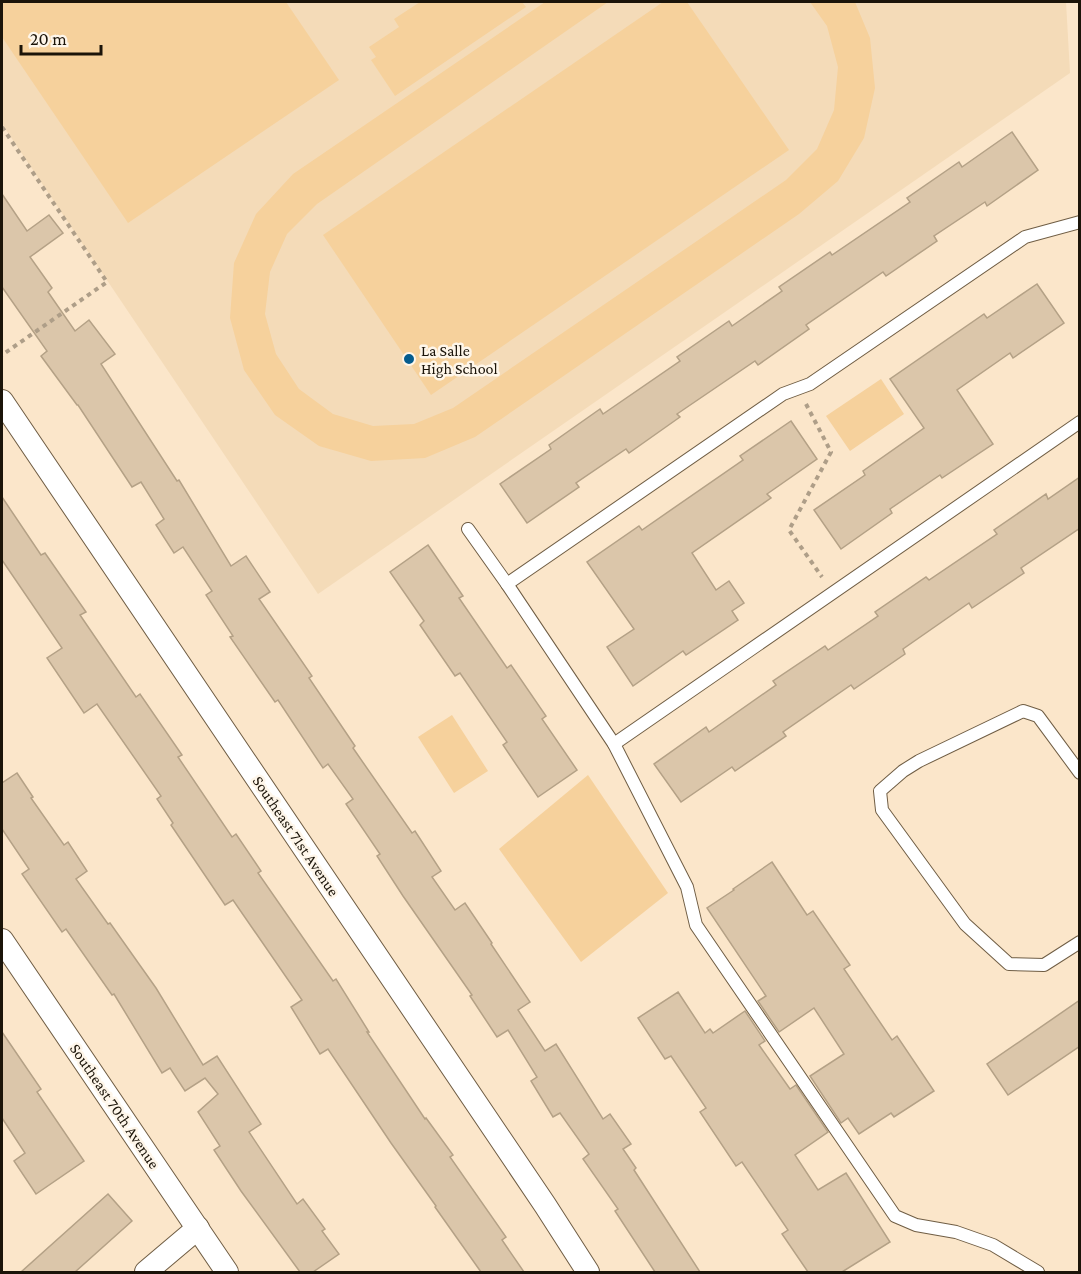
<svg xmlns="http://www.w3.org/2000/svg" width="1081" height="1274" font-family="'Crimson Pro',serif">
  <rect width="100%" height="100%" fill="#fbe6ca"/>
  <path fill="#f4dbb8" d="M2 2H1066L1070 73 318 594 2 124Z"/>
  <g fill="#f6d19c">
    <path d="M2 2H286L339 80 128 223 2 37Z"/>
    <path d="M420 2H522L526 7 395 96 371 60 376 57 369 47 399 27 394 19Z"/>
    <path d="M545 2H608L317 204 287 234 270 272 265 314 276 354 299 389 333 414 373 426 414 424 453 408 786 180 817 149 834 110 838 67 827 26 810 2H855L870 38 875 88 864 138 838 181 799 214 475 437 425 458 371 461 319 446 275 415 244 370 230 318 234 263 256 214 293 174Z"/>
    <path d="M663 2H687L789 150 431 395 323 235Z"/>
    <path d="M881 379 904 414 850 451 826 416Z"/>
    <path d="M452 715 488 771 454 793 418 737Z"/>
    <path d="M588 775 668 893 581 962 499 849Z"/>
  </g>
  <g fill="#dbc6aa" stroke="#b4a186" stroke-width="1.5">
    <path d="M1012 132 1038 170 987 206 985 202 934 236 937 241 886 276 883 272 806 325 809 329 758 365 755 361 677 414 680 417 629 453 626 449 576 483 579 487 527 523 500 484 551 449 549 445 600 409 603 414 680 361 677 357 729 321 732 326 782 291 779 287 830 252 832 255 910 202 907 198 959 162 962 167Z"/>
    <path d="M2 194 27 231 49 215 63 233 30 257 52 288 48 292 75 331 89 320 115 354 101 364 177 481 179 480 231 566 246 556 270 592 259 599 312 676 309 678 355 746 353 748 412 833 415 831 441 871 432 877 455 910 465 903 492 943 491 944 530 1002 518 1010 545 1051 556 1044 603 1119 610 1114 631 1144 623 1149 636 1168 634 1170 700 1272H655L615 1211 618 1209 583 1159 589 1154 560 1113 553 1117 531 1081 537 1077 508 1030 497 1037 470 996 472 995 403 896 377 856 380 854 346 804 353 799 328 764 323 768 278 700 275 702 230 637 233 636 206 595 212 591 183 547 174 553 156 525 164 519 141 482 132 487 78 405H77L41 356 47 351 2 287Z"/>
    <path d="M1037 284 1064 323 1013 358 1010 353 957 390 993 444 942 478 940 475 890 509 892 513 841 549 814 510 865 475 863 471 924 428 890 379 984 314 987 318Z"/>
    <path d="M791 421 817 459 767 494 771 498 692 553 716 590 729 581 744 603 732 611 738 620 686 655 683 651 633 686 607 647 634 629 587 562 639 526 642 530 743 460 740 456Z"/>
    <path d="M1080 477V528L1021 568 1024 573 972 608 969 603 903 649 905 654 854 689 851 685 783 732 786 736 735 771 732 767 681 802 654 764 706 727 709 732 776 685 773 681 825 646 828 650 878 616 875 612 926 577 929 580 997 534 994 530 1046 494 1048 499Z"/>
    <path d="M2 497 41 555 45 553 86 612 80 615 136 697 140 694 182 755 178 757 232 837 236 834 261 871 258 873 333 981 336 979 369 1032H367L425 1119 426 1118 453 1155 450 1157 506 1237 502 1240 524 1272H481L435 1207 436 1206 391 1143 328 1049 320 1054 291 1007 302 1000 233 900 225 905 171 825 173 823 157 799 161 796 97 704 84 713 47 658 62 648 2 560Z"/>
    <path d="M428 545 463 596 459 598 507 668 511 665 546 716 542 719 577 770 538 797 503 745 507 742 460 673 455 676 420 625 424 621 390 572Z"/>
    <path d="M17 773 33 797 31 798 64 845 68 842 87 871 76 879 108 924 110 923 156 988 203 1065 217 1056 261 1124 249 1132 297 1204 303 1199 325 1229 322 1231 339 1254 313 1272H300L241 1191 214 1150 220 1146 198 1112 218 1094 205 1078 185 1091 170 1068 162 1073 114 994 112 995 66 929 62 932 22 874 29 869 2 829V783Z"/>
    <path d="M772 862 807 915 813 911 850 965 844 969 892 1040 897 1036 934 1091 894 1117 891 1113 859 1134 848 1118 841 1123 810 1076 844 1054 814 1008 779 1032 758 1001 766 996 707 908 734 890 733 889Z"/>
    <path d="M678 992 705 1033 710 1029 713 1033 745 1011 765 1041 759 1045 790 1089 796 1085 828 1132 795 1155 818 1190 846 1173 890 1242 842 1272H808L782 1234 788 1230 742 1162 736 1166 700 1112 706 1108 671 1056 665 1059 638 1018Z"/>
    <path d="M1080 1000V1046L1008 1095 987 1064Z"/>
    <path d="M2 1032 41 1089 37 1092 84 1161 36 1194 14 1161 25 1153 2 1118Z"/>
    <path d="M108 1194 132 1221 75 1272H21Z"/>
  </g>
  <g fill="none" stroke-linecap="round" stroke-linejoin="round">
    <defs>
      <g id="service">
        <path d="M468 529 507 584 614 744 687 887 696 925 895 1216 916 1225 956 1232 993 1245 1038 1272"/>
        <path d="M507 584 783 394 810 384 1025 237 1080 222"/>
        <path d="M614 744 1080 422"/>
        <path d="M1080 773 1038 716 1023 711 919 761 903 771 880 791 882 810 965 924 1009 964 1044 965 1080 942"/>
      </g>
      <g id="minor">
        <path d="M2 401 545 1205 588 1272"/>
        <path d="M2 940 227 1272"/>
        <path d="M146 1272 198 1228"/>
      </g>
    </defs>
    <use href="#service" stroke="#6f5d44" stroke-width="14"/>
    <use href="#minor" stroke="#6f5d44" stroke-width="24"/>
    <g stroke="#ae9e88" stroke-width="4" stroke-dasharray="4.5 4.5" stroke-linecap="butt">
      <path d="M2 127 107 282 2 355"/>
      <path d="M806 404 831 452 789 530 822 577"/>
    </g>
    <use href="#service" stroke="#fff" stroke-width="12"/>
    <use href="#minor" stroke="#fff" stroke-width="22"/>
  </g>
  <circle fill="#055c8e" stroke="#fef6ea" stroke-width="2" cx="409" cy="359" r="6"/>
  <g text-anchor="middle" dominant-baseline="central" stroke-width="5" stroke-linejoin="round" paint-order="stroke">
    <g font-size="16" fill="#1b1409" stroke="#fef6ea" text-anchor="start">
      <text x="421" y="350">La Salle<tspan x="421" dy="18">High School</tspan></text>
    </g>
    <g font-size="16" fill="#1b1409" stroke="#fef6ea">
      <text transform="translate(296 836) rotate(56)">Southeast 71st Avenue</text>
      <text transform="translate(115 1106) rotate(56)">Southeast 70th Avenue</text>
    </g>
  </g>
  <rect width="1081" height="1274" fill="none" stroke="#1b1409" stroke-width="6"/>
  <path d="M21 45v9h80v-9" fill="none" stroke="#1b1409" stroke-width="3"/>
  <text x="30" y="45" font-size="18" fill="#1b1409" stroke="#fef6ea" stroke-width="4.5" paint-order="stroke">20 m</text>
</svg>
